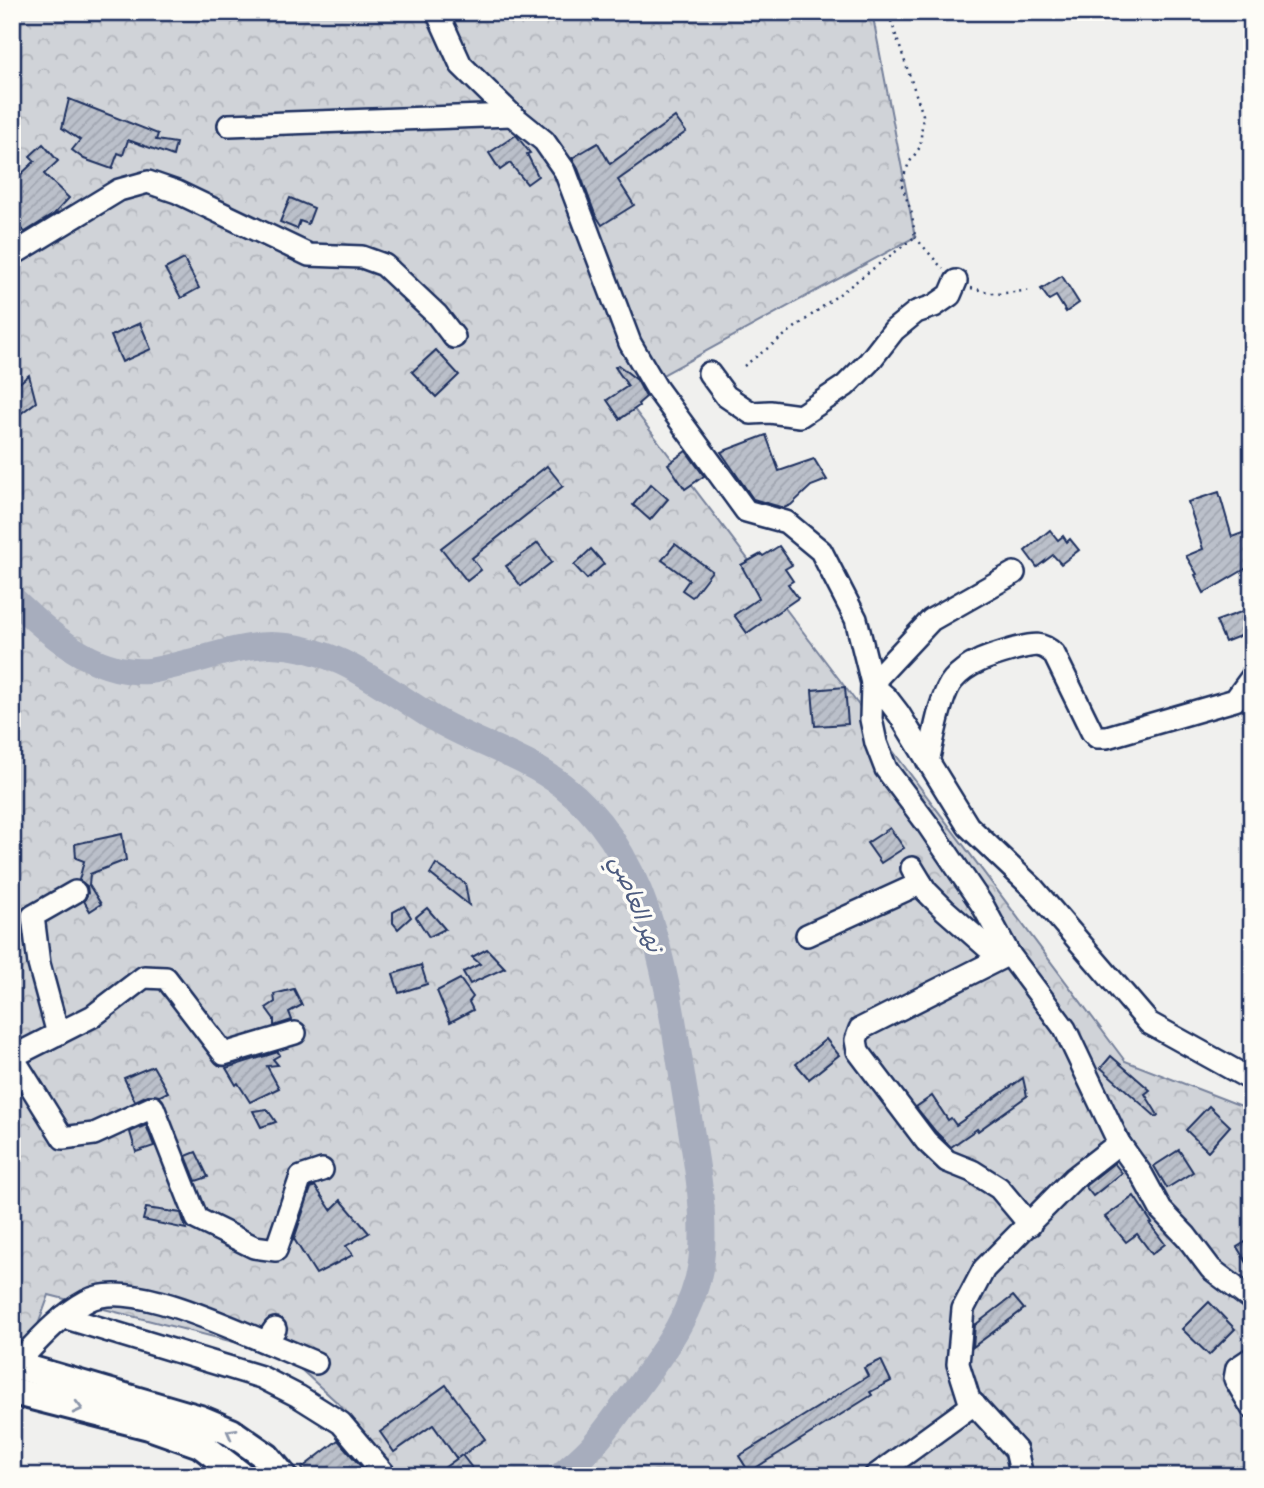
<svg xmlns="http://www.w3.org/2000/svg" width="1264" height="1488" font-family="Mali,'Playpen Sans Arabic',sans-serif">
  <defs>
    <pattern id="forest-crowns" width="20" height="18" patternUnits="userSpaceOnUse" patternTransform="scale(1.75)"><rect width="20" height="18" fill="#d0d3d8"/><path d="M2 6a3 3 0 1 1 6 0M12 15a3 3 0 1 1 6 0" fill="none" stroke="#b2b5bc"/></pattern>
    <pattern id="building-hatch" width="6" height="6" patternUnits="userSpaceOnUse" patternTransform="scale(1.75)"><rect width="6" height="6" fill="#bbc0ca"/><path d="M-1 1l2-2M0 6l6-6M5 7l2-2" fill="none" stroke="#a0a5b0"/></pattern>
  </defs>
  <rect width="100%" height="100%" fill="#f0f0ee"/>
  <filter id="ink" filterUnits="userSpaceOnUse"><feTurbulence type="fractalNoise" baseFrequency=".0143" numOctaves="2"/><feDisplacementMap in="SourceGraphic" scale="14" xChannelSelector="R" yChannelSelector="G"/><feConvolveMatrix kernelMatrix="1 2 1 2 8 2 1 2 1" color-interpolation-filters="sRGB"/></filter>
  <g filter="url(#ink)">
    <path fill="url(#forest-crowns)" stroke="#76819b" stroke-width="2" d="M12 12H872L915 237 624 396 845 687 1125 1061 1252 1110V1476H380L341 1406 285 1355 49 1295 32 1341 12 1336Z"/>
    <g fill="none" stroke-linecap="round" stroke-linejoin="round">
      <path stroke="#a7adbd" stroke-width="26" d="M12 598C49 633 93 675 149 671 162 669 176 665 189 662 215 655 244 645 271 645 336 646 381 686 433 718 475 743 524 756 562 785 656 857 668 992 686 1100 694 1149 705 1201 702 1252 699 1309 658 1360 625 1404 615 1417 606 1431 595 1443 585 1455 572 1465 560 1476"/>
    </g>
    <g fill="url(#building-hatch)" stroke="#1b2f5e" stroke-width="2">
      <path d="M69 99 158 134 156 140 176 143 173 156 128 140 123 155 118 153 112 169 84 159 72 150 80 140 62 128Z"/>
      <path d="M675 117 686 132 618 180 634 205 602 225 595 214 577 166 572 158 598 143 610 164Z"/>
      <path d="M516 135 530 153 527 154 538 176 527 184 510 163 500 170 489 153Z"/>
      <path d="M43 144 58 161 44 174 69 198 54 214 25 232 12 222V183L35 161 30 156Z"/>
      <path d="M290 198 314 208 308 224 300 221 297 229 280 222Z"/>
      <path d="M184 259 199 288 181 298 165 269Z"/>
      <path d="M1062 276 1079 303 1066 312 1056 296 1049 300 1041 289Z"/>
      <path d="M140 323 151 349 122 362 111 336Z"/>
      <path d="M436 350 459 375 436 397 412 372Z"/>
      <path d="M618 365 637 380 646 397 638 404 639 406 620 419 607 400 628 386 615 367Z"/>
      <path d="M29 375 36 402 12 420V389Z"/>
      <path d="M766 435 779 471 814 459 827 480 811 486 791 505 784 508 753 499 721 452Z"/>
      <path d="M686 451 704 476 685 489 668 464Z"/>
      <path d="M547 466 563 486 472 558 481 570 467 581 441 548Z"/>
      <path d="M651 484 668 499 650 520 633 505Z"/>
      <path d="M1219 492 1232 537 1245 532 1252 554V565L1204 593 1195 575 1197 574 1186 556 1203 549 1188 502Z"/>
      <path d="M1050 530 1058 540 1063 536 1067 542 1070 539 1079 550 1061 564 1053 555 1037 567 1025 551Z"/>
      <path d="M538 543 552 562 521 586 506 566Z"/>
      <path d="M675 544 712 571 692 597 682 590 689 580 662 560Z"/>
      <path d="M779 546 792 565 785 569 793 581 788 584 798 598 747 633 734 615 759 598 741 565 761 554 763 556Z"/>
      <path d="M591 549 604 564 587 579 574 565Z"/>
      <path d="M1252 608V631L1225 642 1216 621Z"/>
      <path d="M845 687 848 724 815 726 812 690Z"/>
      <path d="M890 828 904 848 881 863 867 843Z"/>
      <path d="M122 834 126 860 90 874 89 885 101 904 90 911 84 901 88 893 87 886 79 880 84 861 76 858 75 844Z"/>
      <path d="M436 864 465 883 469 905 430 874Z"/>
      <path d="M404 906 411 917 398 929 393 923V912Z"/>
      <path d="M427 908 445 929 429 937 416 917Z"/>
      <path d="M487 949 505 968 470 984 463 972 480 964 472 957Z"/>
      <path d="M421 965 427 984 399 993 393 974Z"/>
      <path d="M460 979 473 997 469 1002 473 1010 450 1022 437 991Z"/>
      <path d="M294 989 302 1005 289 1012 292 1020 274 1026V1019L266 1008 275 1002 274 994Z"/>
      <path d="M826 1039 839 1055 809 1079 796 1064Z"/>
      <path d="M278 1052 280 1055 273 1059 278 1065 267 1066 279 1088 250 1102 238 1083 236 1085 226 1068Z"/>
      <path d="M1111 1056 1150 1090 1145 1094 1158 1115 1156 1117 1101 1068Z"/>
      <path d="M153 1066 168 1092 160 1096 148 1095 135 1101 124 1078Z"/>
      <path d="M1023 1078 1027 1096 978 1131 977 1129 951 1147 936 1132 916 1107 932 1096 948 1120 951 1118 956 1125Z"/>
      <path d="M1209 1106 1230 1126 1208 1151 1186 1130Z"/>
      <path d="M267 1109 276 1122 261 1127 253 1111Z"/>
      <path d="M146 1125 154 1146 136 1152 130 1132Z"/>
      <path d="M1179 1150 1193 1172 1167 1188 1154 1166Z"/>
      <path d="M196 1152 208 1177 196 1181 186 1156Z"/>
      <path d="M1114 1163 1122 1173 1093 1196 1085 1186Z"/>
      <path d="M315 1186 331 1210 341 1200 369 1233 346 1246 353 1255 316 1274 294 1239 311 1188Z"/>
      <path d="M1134 1196 1152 1223 1150 1224 1165 1244 1152 1254 1137 1234 1126 1242 1105 1217Z"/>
      <path d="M146 1208 181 1213 186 1229 143 1220Z"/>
      <path d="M1252 1238V1271L1237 1247Z"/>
      <path d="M1013 1296 1024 1309 973 1347 975 1325Z"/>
      <path d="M1209 1302 1235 1329 1209 1355 1182 1329Z"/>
      <path d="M881 1360 891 1381 870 1392 872 1395 749 1472 739 1456 868 1376 864 1368Z"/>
      <path d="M446 1385 485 1439 457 1459 433 1425 394 1452 380 1432Z"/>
      <path d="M338 1440 369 1476H306L302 1468Z"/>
      <path d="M462 1455 472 1468 461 1476H433Z"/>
    </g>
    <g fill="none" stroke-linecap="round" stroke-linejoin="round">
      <defs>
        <g id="minor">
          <path d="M437 12 461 65 512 115 544 141 565 171 630 343 657 389 746 511 786 522 821 551 856 619 872 683 871 719 876 743 886 769 928 825 983 906 1009 954 1065 1029 1119 1143 1142 1175 1161 1210 1186 1236 1211 1269 1252 1300"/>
          <path d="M229 125 512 115"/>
          <path d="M12 255 119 190 148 182 177 192 309 255 362 257 384 265 437 315 454 337"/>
          <path d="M709 373 726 396 751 413 770 412 800 416 845 386 869 362 894 330 916 312 934 306 950 295 956 281"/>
          <path d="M872 683 931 620 1014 573"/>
          <path d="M872 685 886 697 899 714 968 826 1033 888 1149 1023 1252 1080"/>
          <path d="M928 762C933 742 940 694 953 680 968 662 994 655 1015 649 1031 645 1041 641 1054 654L1092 732 1097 737H1107L1235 700 1252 677"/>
          <path d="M912 868 926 891 945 910 987 947 1009 954"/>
          <path d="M807 935 921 883"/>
          <path d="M1009 954 860 1029 856 1040 858 1051 926 1141 947 1161 972 1171 999 1188 1030 1225"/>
          <path d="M58 1034 39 964 33 916 75 892"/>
          <path d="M12 1056 63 1138 94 1134 153 1107 197 1219 254 1247 276 1250 301 1177 322 1170"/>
          <path d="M14 1056 93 1016 144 977 166 978 224 1054 295 1033"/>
          <path d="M63 1317 261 1377 298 1396 341 1423 386 1476"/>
          <path d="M266 1342 316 1363"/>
          <path d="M1252 1358 1237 1368 1235 1379 1252 1408"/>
          <path d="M15 1365C37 1342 59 1316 87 1301 127 1278 225 1326 266 1342L275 1329"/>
          <path d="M875 1476 974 1404"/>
          <path d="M1022 1476 1016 1450 969 1399 958 1364 963 1309 984 1269 1074 1178 1119 1143"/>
        </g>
        <g id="major">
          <path d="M12 1364 200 1419 231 1432 267 1457 283 1476"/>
          <path d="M12 1391 149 1426 200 1444 242 1476"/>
        </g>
      </defs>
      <use href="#minor" stroke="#1b2f5e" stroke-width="26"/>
      <use href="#major" stroke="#1b2f5e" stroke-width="32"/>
      <g stroke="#1b2f5e" stroke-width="2.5" stroke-dasharray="2 5" stroke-linecap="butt">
        <path d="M915 237 943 269"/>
        <path d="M971 288 997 294 1032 290"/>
        <path d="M744 366 915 237 912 214 901 183 909 163 920 147 923 115 888 12"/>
      </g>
      <use href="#minor" stroke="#fdfcf7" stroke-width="21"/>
      <use href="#major" stroke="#fdfcf7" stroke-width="26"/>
    </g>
    <defs><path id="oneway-chevron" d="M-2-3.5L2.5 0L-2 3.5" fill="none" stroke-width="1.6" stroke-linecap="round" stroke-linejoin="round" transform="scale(1.75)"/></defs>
    <g stroke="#8c96aa">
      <use href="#oneway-chevron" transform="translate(78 1408) rotate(14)"/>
      <use href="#oneway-chevron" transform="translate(231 1433) rotate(-151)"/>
    </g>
  </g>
  <g text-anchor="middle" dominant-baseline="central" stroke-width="7" stroke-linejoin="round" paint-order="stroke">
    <g font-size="23" font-style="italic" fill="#4c5b7f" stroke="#fdfcf7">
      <text transform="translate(638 903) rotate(68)">نهر العاصي</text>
    </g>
  </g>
  <rect width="1264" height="1488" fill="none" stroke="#fdfcf7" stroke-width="42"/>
  <rect x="21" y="21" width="1222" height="1446" fill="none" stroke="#1b2f5e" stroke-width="2.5" filter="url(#ink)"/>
</svg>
